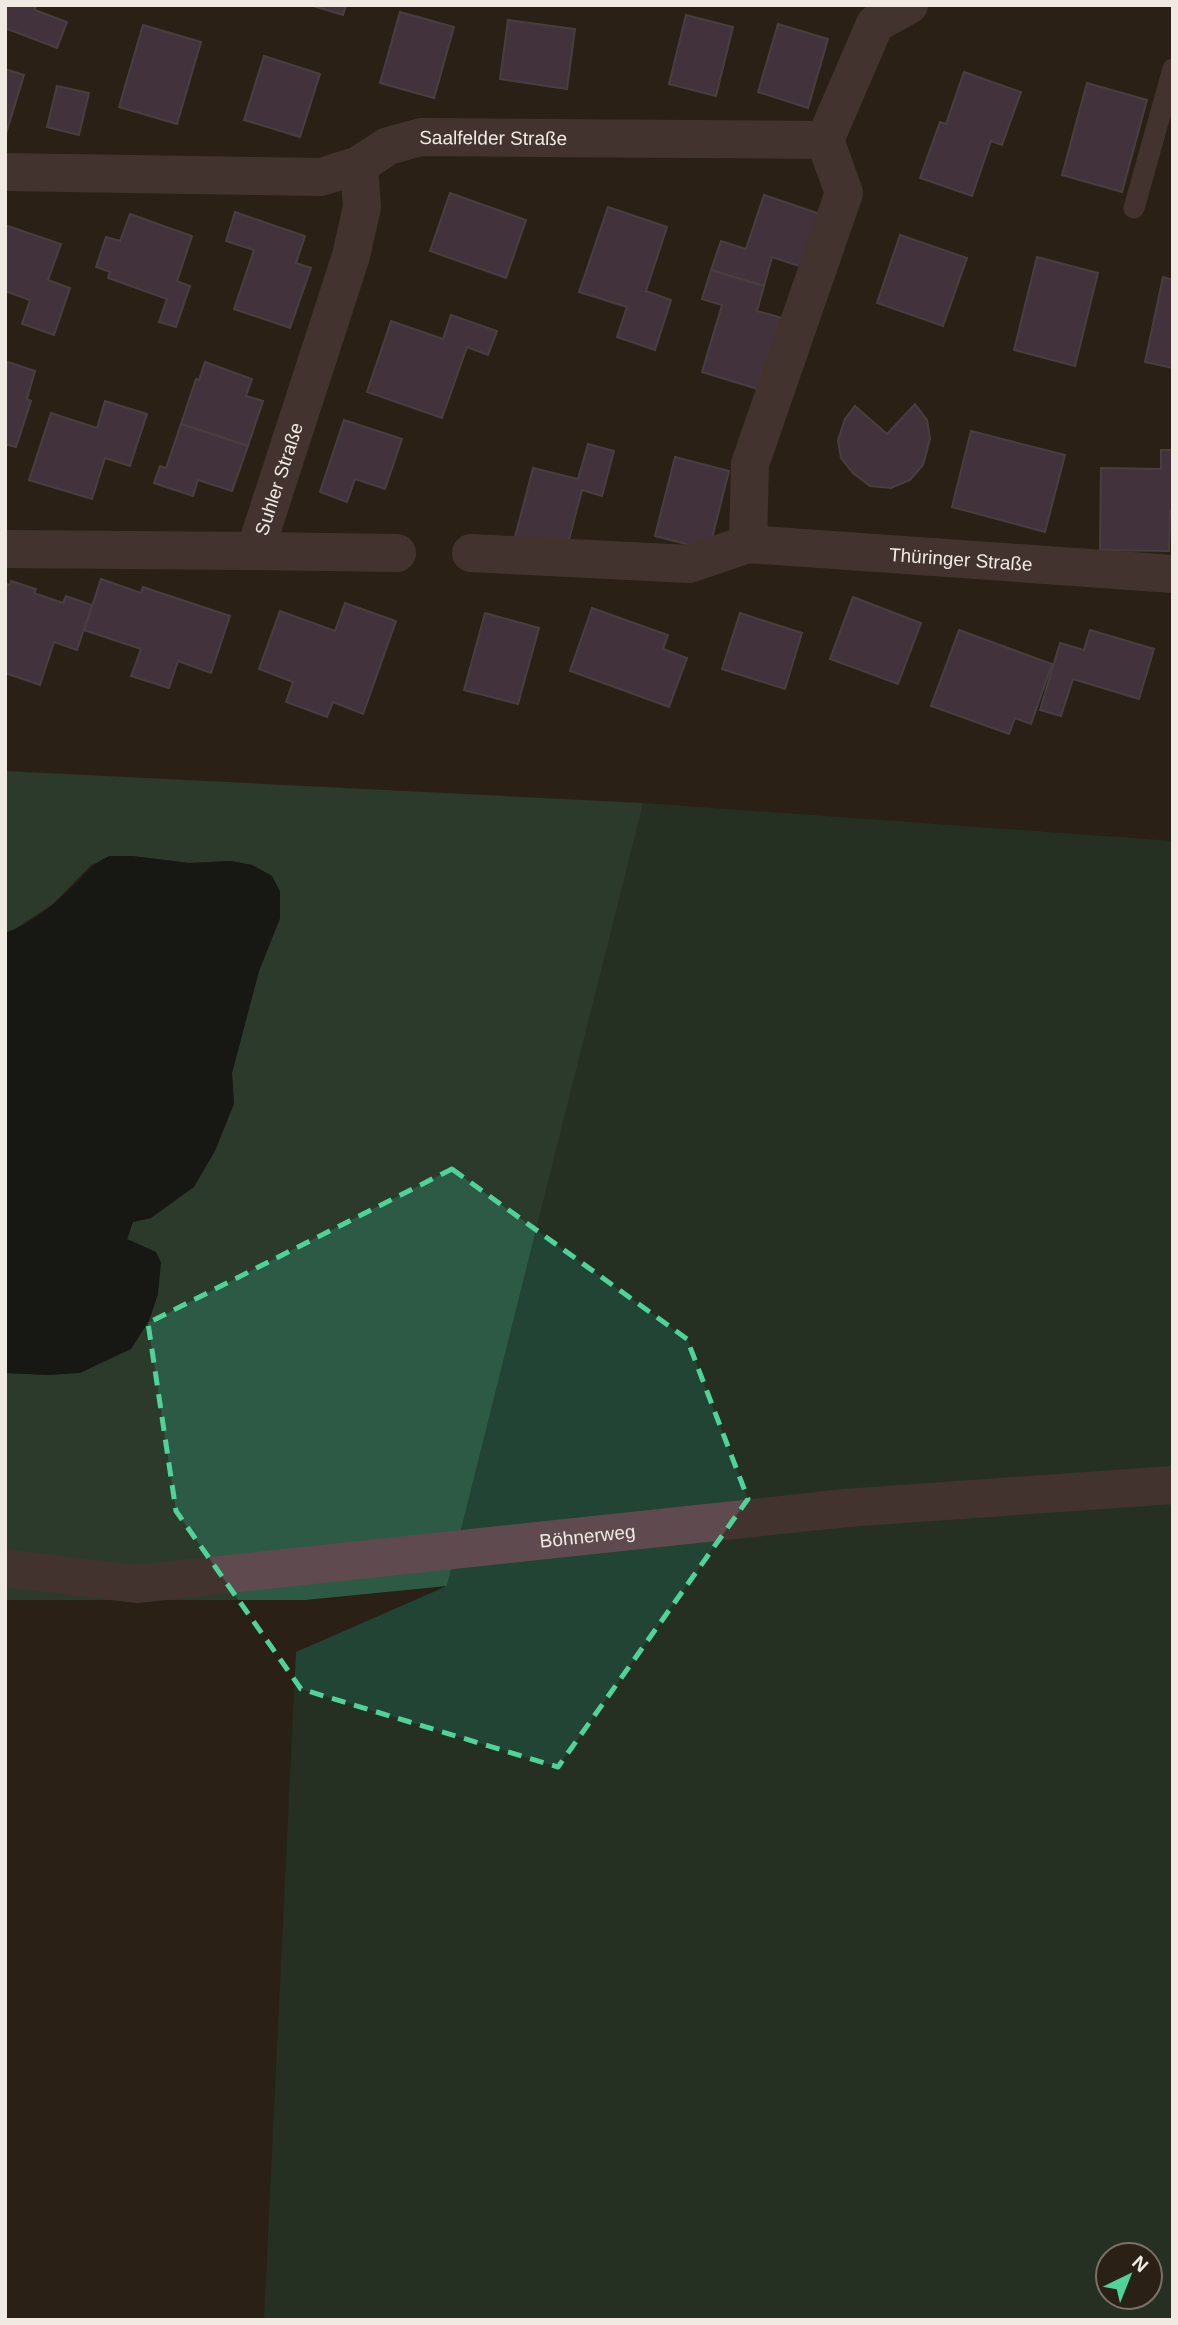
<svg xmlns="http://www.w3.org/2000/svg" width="1178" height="2325" font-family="Arial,sans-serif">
  <rect width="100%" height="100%" fill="#2a2016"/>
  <path fill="#214434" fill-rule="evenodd" d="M643 803 1173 841V2320H264L296 1652 447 1586ZM1108 2255H1150V2297H1108Z"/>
  <path fill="#2d5a45" d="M5 771 643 803 447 1586 305 1600H5V1373L50 1375 156 1252 127 1240 132 1222 151 1218 234 1104 232 1073 259 971 280 919 272 876 252 865 231 861 189 863 132 856 92 864 53 904 15 929 5 933Z"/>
  <path fill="#010e11" d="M109 856H132L189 863 231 861 252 865 272 876 280 891V918L259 971 232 1073 234 1104 215 1151 194 1187 151 1218 133 1222 127 1239 156 1252 161 1262 158 1294 149 1321 131 1349 80 1373 50 1375 5 1373V933C32 924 54 904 74 885 88 872 90 865 109 856Z"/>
  <g fill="#60486a" stroke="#6d6371" stroke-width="2">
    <path d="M5 5H36L35 10 67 22 57 48 5 28Z"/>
    <path d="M310 5H346L343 15Z"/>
    <path d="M400 12 454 27 434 98 380 83Z"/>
    <path d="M686 15 733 27 716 96 669 84Z"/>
    <path d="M508 20 575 29 567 89 500 79Z"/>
    <path d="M778 24 828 39 808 108 758 92Z"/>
    <path d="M143 25 201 42 177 124 119 107Z"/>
    <path d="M264 56 320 74 300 137 244 120Z"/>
    <path d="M5 69 24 75 5 137Z"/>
    <path d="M964 72 1021 92 1002 145 991 141 972 196 920 178 940 122 946 124Z"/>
    <path d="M1087 83 1147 100 1122 192 1062 175Z"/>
    <path d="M57 86 89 93 79 135 47 127Z"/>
    <path d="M450 193 526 220 506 278 430 251Z"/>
    <path d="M764 195 820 214 802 267 772 257 764 286 711 270 721 241 746 249Z"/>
    <path d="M608 207 667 227 646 291 671 300 655 350 617 337 627 307 579 292Z"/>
    <path d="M235 212 305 236 296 263 311 268 290 328 234 309 254 250 226 241Z"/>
    <path d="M130 214 192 236 177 281 190 286 176 327 159 322 167 299 108 278 110 272 96 267 106 237 120 241Z"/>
    <path d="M5 225 61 244 48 280 70 288 54 335 22 324 30 300 5 291Z"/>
    <path d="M900 235 967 258 943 326 877 303Z"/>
    <path d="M1037 257 1098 273 1075 366 1014 350Z"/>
    <path d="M711 270 764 286 757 311 782 318 761 390 702 372 722 305 702 299Z"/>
    <path d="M1163 277 1173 280V368L1145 362Z"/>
    <path d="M451 315 497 331 488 355 467 347 442 418 367 392 391 321 443 339Z"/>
    <path d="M8 362 35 371 27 399 31 401 16 447 5 444V371Z"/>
    <path d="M205 362 252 379 246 396 263 401 248 446 181 424 196 379 199 380Z"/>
    <path d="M105 401 147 414 130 466 105 458 92 499 29 480 51 413 97 428Z"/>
    <path d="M915 404 927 420 930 439 923 465 910 480 891 488 870 486 853 473 841 458 838 440 845 419 855 406 887 434Z"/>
    <path d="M344 420 402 439 385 489 355 479 347 502 320 492Z"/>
    <path d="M181 424 248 446 232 491 198 480 193 496 154 483 160 466 166 468Z"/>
    <path d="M971 431 1065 455 1045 532 952 507Z"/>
    <path d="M588 444 614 451 602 496 582 490 565 555 514 541 533 468 578 479Z"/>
    <path d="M1161 450H1173V512L1170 511 1169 551 1100 550 1101 468 1161 469Z"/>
    <path d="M675 457 729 471 709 550 655 536Z"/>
    <path d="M101 579 141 593 143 587 230 616 211 673 178 661 169 688 131 676 141 649 84 630Z"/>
    <path d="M11 581 36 589 34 593 63 603 66 596 92 605 77 650 54 642 40 685 5 673V584L10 585Z"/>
    <path d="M853 597 921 623 898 684 830 659Z"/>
    <path d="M345 603 396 621 363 714 333 702 327 717 286 702 293 682 259 669 280 611 335 631Z"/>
    <path d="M592 608 668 635 663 649 687 658 669 707 570 671Z"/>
    <path d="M485 613 539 628 518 704 464 690Z"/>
    <path d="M740 613 802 633 785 689 722 669Z"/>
    <path d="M959 630 1052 664 1031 724 1015 718 1009 734 931 706Z"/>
    <path d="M1090 630 1154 649 1139 699 1073 679 1061 716 1040 710 1060 643 1084 650Z"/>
  </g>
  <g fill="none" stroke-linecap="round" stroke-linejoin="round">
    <path stroke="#5f4b4f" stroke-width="21" d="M1134 208 1173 69"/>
    <g stroke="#5f4b4f" stroke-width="38">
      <path id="s1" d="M5 172 321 177 359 165 388 146 421 137 825 140 875 24 909 5"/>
      <path d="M748 544 750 464 844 193 825 140"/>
      <path id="s2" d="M5 549 255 551 351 256 362 207 359 165"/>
      <path d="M255 551 397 553"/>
      <path id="s3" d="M471 553 689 564 748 544 1173 574"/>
      <path id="s4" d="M5 1568 136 1584 846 1508 1173 1485"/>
    </g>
  </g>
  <path d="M0 0H1178V2325H0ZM452 1169 687 1339 748 1499 558 1767 301 1689 176 1511 148 1323Z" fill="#2a2016" fill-opacity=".55" fill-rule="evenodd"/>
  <path fill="none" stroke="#4fd399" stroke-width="5" stroke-dasharray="14 9" stroke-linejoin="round" d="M452 1169 687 1339 748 1499 558 1767 301 1689 176 1511 148 1323Z"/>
  <g text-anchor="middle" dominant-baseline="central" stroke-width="5" stroke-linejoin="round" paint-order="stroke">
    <g font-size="19" fill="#f0eae3" stroke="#2a2016">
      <text stroke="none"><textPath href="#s1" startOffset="497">Saalfelder Straße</textPath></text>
      <text stroke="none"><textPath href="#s2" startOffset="326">Suhler Straße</textPath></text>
      <text stroke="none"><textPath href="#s3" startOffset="494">Thüringer Straße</textPath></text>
      <text stroke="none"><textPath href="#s4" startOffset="586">Böhnerweg</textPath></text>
    </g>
  </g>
  <rect width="1178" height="2325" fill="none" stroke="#f0eae3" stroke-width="14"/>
  <g transform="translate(1129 2276) rotate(43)"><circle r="33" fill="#2a2016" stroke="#797168" stroke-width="2"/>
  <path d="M0-5L12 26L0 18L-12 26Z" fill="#4fd399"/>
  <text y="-10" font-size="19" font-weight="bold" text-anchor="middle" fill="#f0eae3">N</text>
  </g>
</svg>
